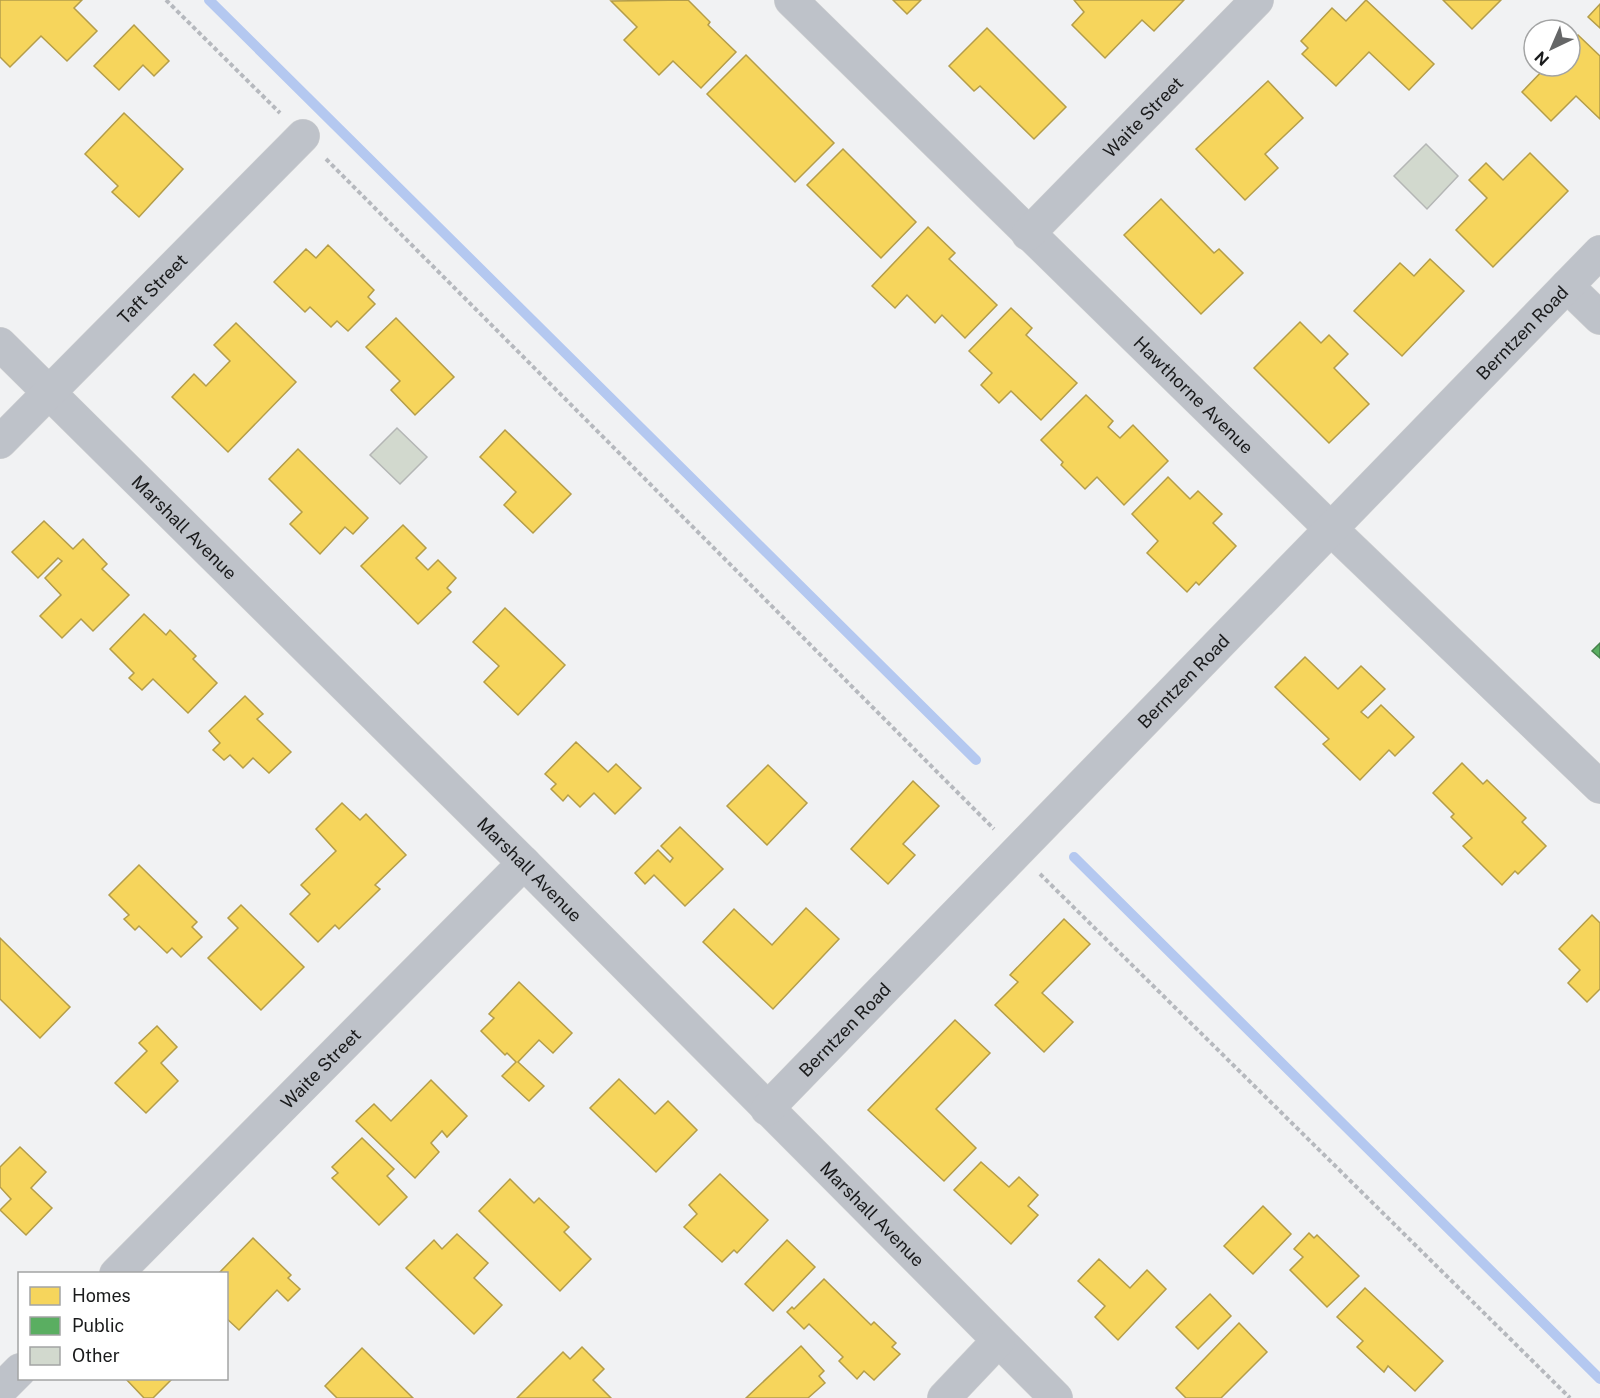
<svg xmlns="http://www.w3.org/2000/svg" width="1600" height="1398" font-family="'Public Sans',sans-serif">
  <rect width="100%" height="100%" fill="#f1f2f3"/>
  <g fill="#f6d55c" stroke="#b49d49" stroke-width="1.5">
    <path d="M0 0H82L74 8 97 31 67 61 41 36 10 67 0 57Z"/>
    <path d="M688 0 710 22 708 25 736 52 701 88 673 61 659 75 624 40 637 27 611 1Z"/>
    <path d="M893 0H921L907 14Z"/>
    <path d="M1184 0 1154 31 1142 20 1105 58 1072 25 1084 12 1074 0Z"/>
    <path d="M1366 0 1434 64 1409 90 1369 52 1336 86 1302 54 1308 48 1301 41 1332 8 1346 21Z"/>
    <path d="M1443 0H1501L1472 29Z"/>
    <path d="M1600 4V28L1588 17Z"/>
    <path d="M134 25 169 61 154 76 143 65 119 90 94 66Z"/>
    <path d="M987 28 1066 107 1034 139 980 86 974 91 949 66Z"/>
    <path d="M1578 35 1600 56V119L1576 96 1551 121 1522 92 1547 66H1570V43Z"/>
    <path d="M746 55 834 143 795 182 707 94Z"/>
    <path d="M1268 81 1303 118 1265 154 1278 168 1245 200 1196 149Z"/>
    <path d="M124 113 183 169 139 217 112 192 118 186 85 154Z"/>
    <path d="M843 149 916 222 881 258 807 185Z"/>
    <path d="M1530 153 1568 191 1493 267 1456 230 1487 198 1469 180 1486 163 1503 180Z"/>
    <path d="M1161 199 1214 253 1219 249 1243 273 1201 314 1124 235Z"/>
    <path d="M928 227 955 253 949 259 997 305 965 338 942 315 935 323 907 295 895 308 872 286Z"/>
    <path d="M328 245 374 290 368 297 375 304 348 331 337 321 331 327 310 307 305 312 274 282 306 249 316 258Z"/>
    <path d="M1430 259 1464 291 1402 356 1354 311 1400 263 1414 276Z"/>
    <path d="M1011 308 1032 328 1026 335 1077 383 1041 420 1011 391 999 403 981 385 992 373 969 351Z"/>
    <path d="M396 318 454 377 415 415 391 390 400 381 366 347Z"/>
    <path d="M1300 322 1321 343 1329 335 1348 354 1334 368 1369 404 1329 443 1254 368Z"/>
    <path d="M236 323 296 382 228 452 172 397 194 374 206 386 230 361 214 345Z"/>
    <path d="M1086 395 1113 421 1108 427 1120 438 1133 425 1168 461 1124 505 1097 477 1085 489 1061 465 1063 462 1041 440Z"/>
    <path d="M505 430 571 494 533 533 504 505 516 492 480 457Z"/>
    <path d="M298 449 368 518 353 534 345 527 320 554 290 524 302 512 269 479Z"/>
    <path d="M1168 477 1190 499 1198 491 1222 514 1213 523 1236 546 1199 585 1196 582 1187 592 1147 553 1158 541 1132 514Z"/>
    <path d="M44 521 73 549 83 539 107 564 102 569 129 595 93 631 81 619 62 638 40 616 61 595 45 578 62 561 58 558 38 578 12 552Z"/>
    <path d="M403 525 426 548 416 558 428 570 438 560 456 578 447 588 451 592 418 624 361 566Z"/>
    <path d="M505 608 565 665 518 715 484 682 499 666 473 642Z"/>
    <path d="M144 614 166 635 170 630 196 656 193 659 217 683 188 713 153 679 142 690 129 678 134 673 110 649Z"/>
    <path d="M1305 657 1338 689 1361 666 1385 689 1361 712 1368 718 1381 705 1414 737 1395 756 1389 750 1360 780 1323 744 1329 739 1275 687Z"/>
    <path d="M245 696 263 714 257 719 291 752 269 773 253 758 243 768 230 755 224 760 213 750 220 743 209 731Z"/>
    <path d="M576 742 608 772 616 764 641 788 615 814 594 793 580 807 568 795 563 801 551 789 556 784 545 774Z"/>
    <path d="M1462 763 1483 784 1487 780 1526 818 1522 822 1546 846 1518 874 1515 871 1502 885 1463 846 1472 838 1451 817 1454 814 1433 793Z"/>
    <path d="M768 765 807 803 767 845 727 806Z"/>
    <path d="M913 781 939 806 903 844 915 855 888 884 851 849Z"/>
    <path d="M342 803 360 820 366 814 406 855 375 885 380 889 339 929 335 925 318 942 290 914 310 894 301 885 336 851 316 829Z"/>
    <path d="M680 827 723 869 685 906 654 875 645 884 635 873 658 850 670 862 673 858 661 846Z"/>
    <path d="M139 865 197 922 192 927 202 937 181 957 172 948 167 953 139 926 135 930 124 919 129 915 109 895Z"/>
    <path d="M241 905 304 967 261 1010 208 958 238 928 228 918Z"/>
    <path d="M806 908 839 939 773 1009 703 942 734 909 772 945Z"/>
    <path d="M1592 915 1600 923V989L1587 1002 1568 983 1580 970 1559 949Z"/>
    <path d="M1064 919 1090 944 1042 993 1073 1022 1044 1052 995 1005 1018 982 1010 975Z"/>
    <path d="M0 938 70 1007 40 1038 0 999Z"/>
    <path d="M519 982 572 1033 553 1053 539 1040 518 1062 544 1086 529 1101 502 1076 516 1062 507 1053 505 1055 481 1031 494 1018 489 1014Z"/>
    <path d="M955 1020 990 1053 936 1109 976 1148 944 1181 868 1110Z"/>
    <path d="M157 1026 177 1047 161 1063 178 1081 146 1113 115 1083 147 1051 139 1043Z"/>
    <path d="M619 1079 655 1114 668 1101 697 1130 656 1172 590 1108Z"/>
    <path d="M431 1080 467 1116 447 1137 442 1131 431 1143 439 1152 415 1178 356 1121 374 1104 391 1121Z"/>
    <path d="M362 1138 394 1169 387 1176 407 1197 379 1225 332 1178 338 1173 332 1167Z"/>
    <path d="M20 1147 46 1172 31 1188 52 1208 26 1235 0 1210 11 1199 0 1187V1167Z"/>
    <path d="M981 1162 1009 1187 1019 1177 1038 1195 1028 1206 1038 1215 1011 1244 954 1190Z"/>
    <path d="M720 1174 768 1220 737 1253 734 1250 722 1262 684 1227 697 1214 689 1205Z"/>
    <path d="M510 1179 534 1203 539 1198 569 1227 564 1232 591 1259 560 1291 479 1211Z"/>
    <path d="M1263 1206 1291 1234 1253 1274 1224 1246Z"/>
    <path d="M1309 1233 1314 1238 1317 1235 1359 1276 1327 1307 1290 1270 1303 1257 1294 1249Z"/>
    <path d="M457 1234 488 1263 474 1278 502 1305 474 1334 406 1268 434 1240 442 1249Z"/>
    <path d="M253 1238 291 1275 288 1278 300 1289 288 1301 277 1290 239 1330 226 1318V1274L220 1272Z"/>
    <path d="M787 1240 815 1267 773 1311 745 1284Z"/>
    <path d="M1099 1259 1130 1288 1147 1270 1166 1289 1118 1340 1095 1317 1105 1306 1078 1281Z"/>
    <path d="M824 1279 871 1325 874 1322 896 1343 892 1347 900 1354 874 1380 864 1371 857 1379 839 1361 843 1357 809 1324 804 1329 787 1312 792 1307 794 1309Z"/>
    <path d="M1365 1288 1443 1361 1415 1391 1388 1366 1384 1372 1357 1347 1363 1341 1337 1317Z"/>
    <path d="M1210 1294 1231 1316 1198 1349 1176 1327Z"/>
    <path d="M1239 1323 1267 1352 1221 1398H1186L1176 1388Z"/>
    <path d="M801 1346 824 1371 819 1376 825 1383 808 1398H746Z"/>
    <path d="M582 1347 604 1369 593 1380 611 1398H517L563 1352 570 1359Z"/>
    <path d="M362 1348 413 1398H337L325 1386Z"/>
    <path d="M125 1378H173L153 1398H144Z"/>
  </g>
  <path fill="#5aae61" stroke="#47824c" stroke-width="1.5" d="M1600 643V658L1592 651Z"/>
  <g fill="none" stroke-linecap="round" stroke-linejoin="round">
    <g stroke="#b4c8f0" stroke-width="10">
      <path d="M209 0 976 760"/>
      <path d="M1074 857 1600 1379"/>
    </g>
  </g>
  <g fill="#d2d9ce" stroke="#b4b6b5" stroke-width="1.5">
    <path d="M1426 144 1458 176 1427 209 1394 176Z"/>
    <path d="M397 428 427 457 400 484 370 455Z"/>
  </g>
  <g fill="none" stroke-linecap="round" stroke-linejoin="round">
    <defs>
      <g id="minor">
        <path id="s1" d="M791 0 1332 530 1600 787"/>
        <path id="s2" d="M1028 234 1257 0"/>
        <path d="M1567 286 1600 318"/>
        <path id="s3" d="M0 344 524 863 1056 1398"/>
        <path id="s4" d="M0 442 303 136"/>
        <path id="s5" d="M767 1109 1600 252"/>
        <path id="s6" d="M116 1274 524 863"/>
        <path d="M0 1390 20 1370"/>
        <path d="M944 1398 998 1341"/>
      </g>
    </defs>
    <use href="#minor" stroke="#cfd0d1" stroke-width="34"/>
    <g stroke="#b6b9be" stroke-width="4" stroke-dasharray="4.5 3" stroke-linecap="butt">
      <path d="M166 0 280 113"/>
      <path d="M326 159 994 829"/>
      <path d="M1040 874 1570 1398"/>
    </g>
    <use href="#minor" stroke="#bec2c9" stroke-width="33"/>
  </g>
  <g text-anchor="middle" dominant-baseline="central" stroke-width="6" stroke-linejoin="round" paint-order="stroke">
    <g font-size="18" fill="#1a1b1c" stroke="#fff">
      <text stroke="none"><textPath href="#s2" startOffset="164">Waite Street</textPath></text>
      <text stroke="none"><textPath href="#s4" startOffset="216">Taft Street</textPath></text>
      <text stroke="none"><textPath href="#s5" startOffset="1083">Berntzen Road</textPath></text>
      <text stroke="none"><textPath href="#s1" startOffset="564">Hawthorne Avenue</textPath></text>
      <text stroke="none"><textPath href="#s3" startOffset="260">Marshall Avenue</textPath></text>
      <text stroke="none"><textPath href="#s5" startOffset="597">Berntzen Road</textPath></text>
      <text stroke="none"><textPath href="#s3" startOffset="746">Marshall Avenue</textPath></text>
      <text stroke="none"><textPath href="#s5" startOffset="111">Berntzen Road</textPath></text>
      <text stroke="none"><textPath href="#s6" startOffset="290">Waite Street</textPath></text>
      <text stroke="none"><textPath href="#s3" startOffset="1232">Marshall Avenue</textPath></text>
    </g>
  </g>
  <rect x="18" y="1272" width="210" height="108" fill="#ffffff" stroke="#a3a4a4" stroke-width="1.5"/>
  <rect x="30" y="1287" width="30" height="18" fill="#f6d55c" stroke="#a3a4a4" stroke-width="1.5"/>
  <text x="72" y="1302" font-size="18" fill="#1a1b1c">Homes</text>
  <rect x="30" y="1317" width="30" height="18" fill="#5aae61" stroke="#a3a4a4" stroke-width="1.5"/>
  <text x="72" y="1332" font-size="18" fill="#1a1b1c">Public</text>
  <rect x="30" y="1347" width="30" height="18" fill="#d2d9ce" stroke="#a3a4a4" stroke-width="1.5"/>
  <text x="72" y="1362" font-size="18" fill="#1a1b1c">Other</text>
  <g transform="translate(1552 48) rotate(224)"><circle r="28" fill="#ffffff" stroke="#a3a4a4" stroke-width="1.5"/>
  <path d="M0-4.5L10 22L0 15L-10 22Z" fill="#656667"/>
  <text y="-9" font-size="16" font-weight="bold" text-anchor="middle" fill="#1a1b1c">N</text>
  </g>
</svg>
